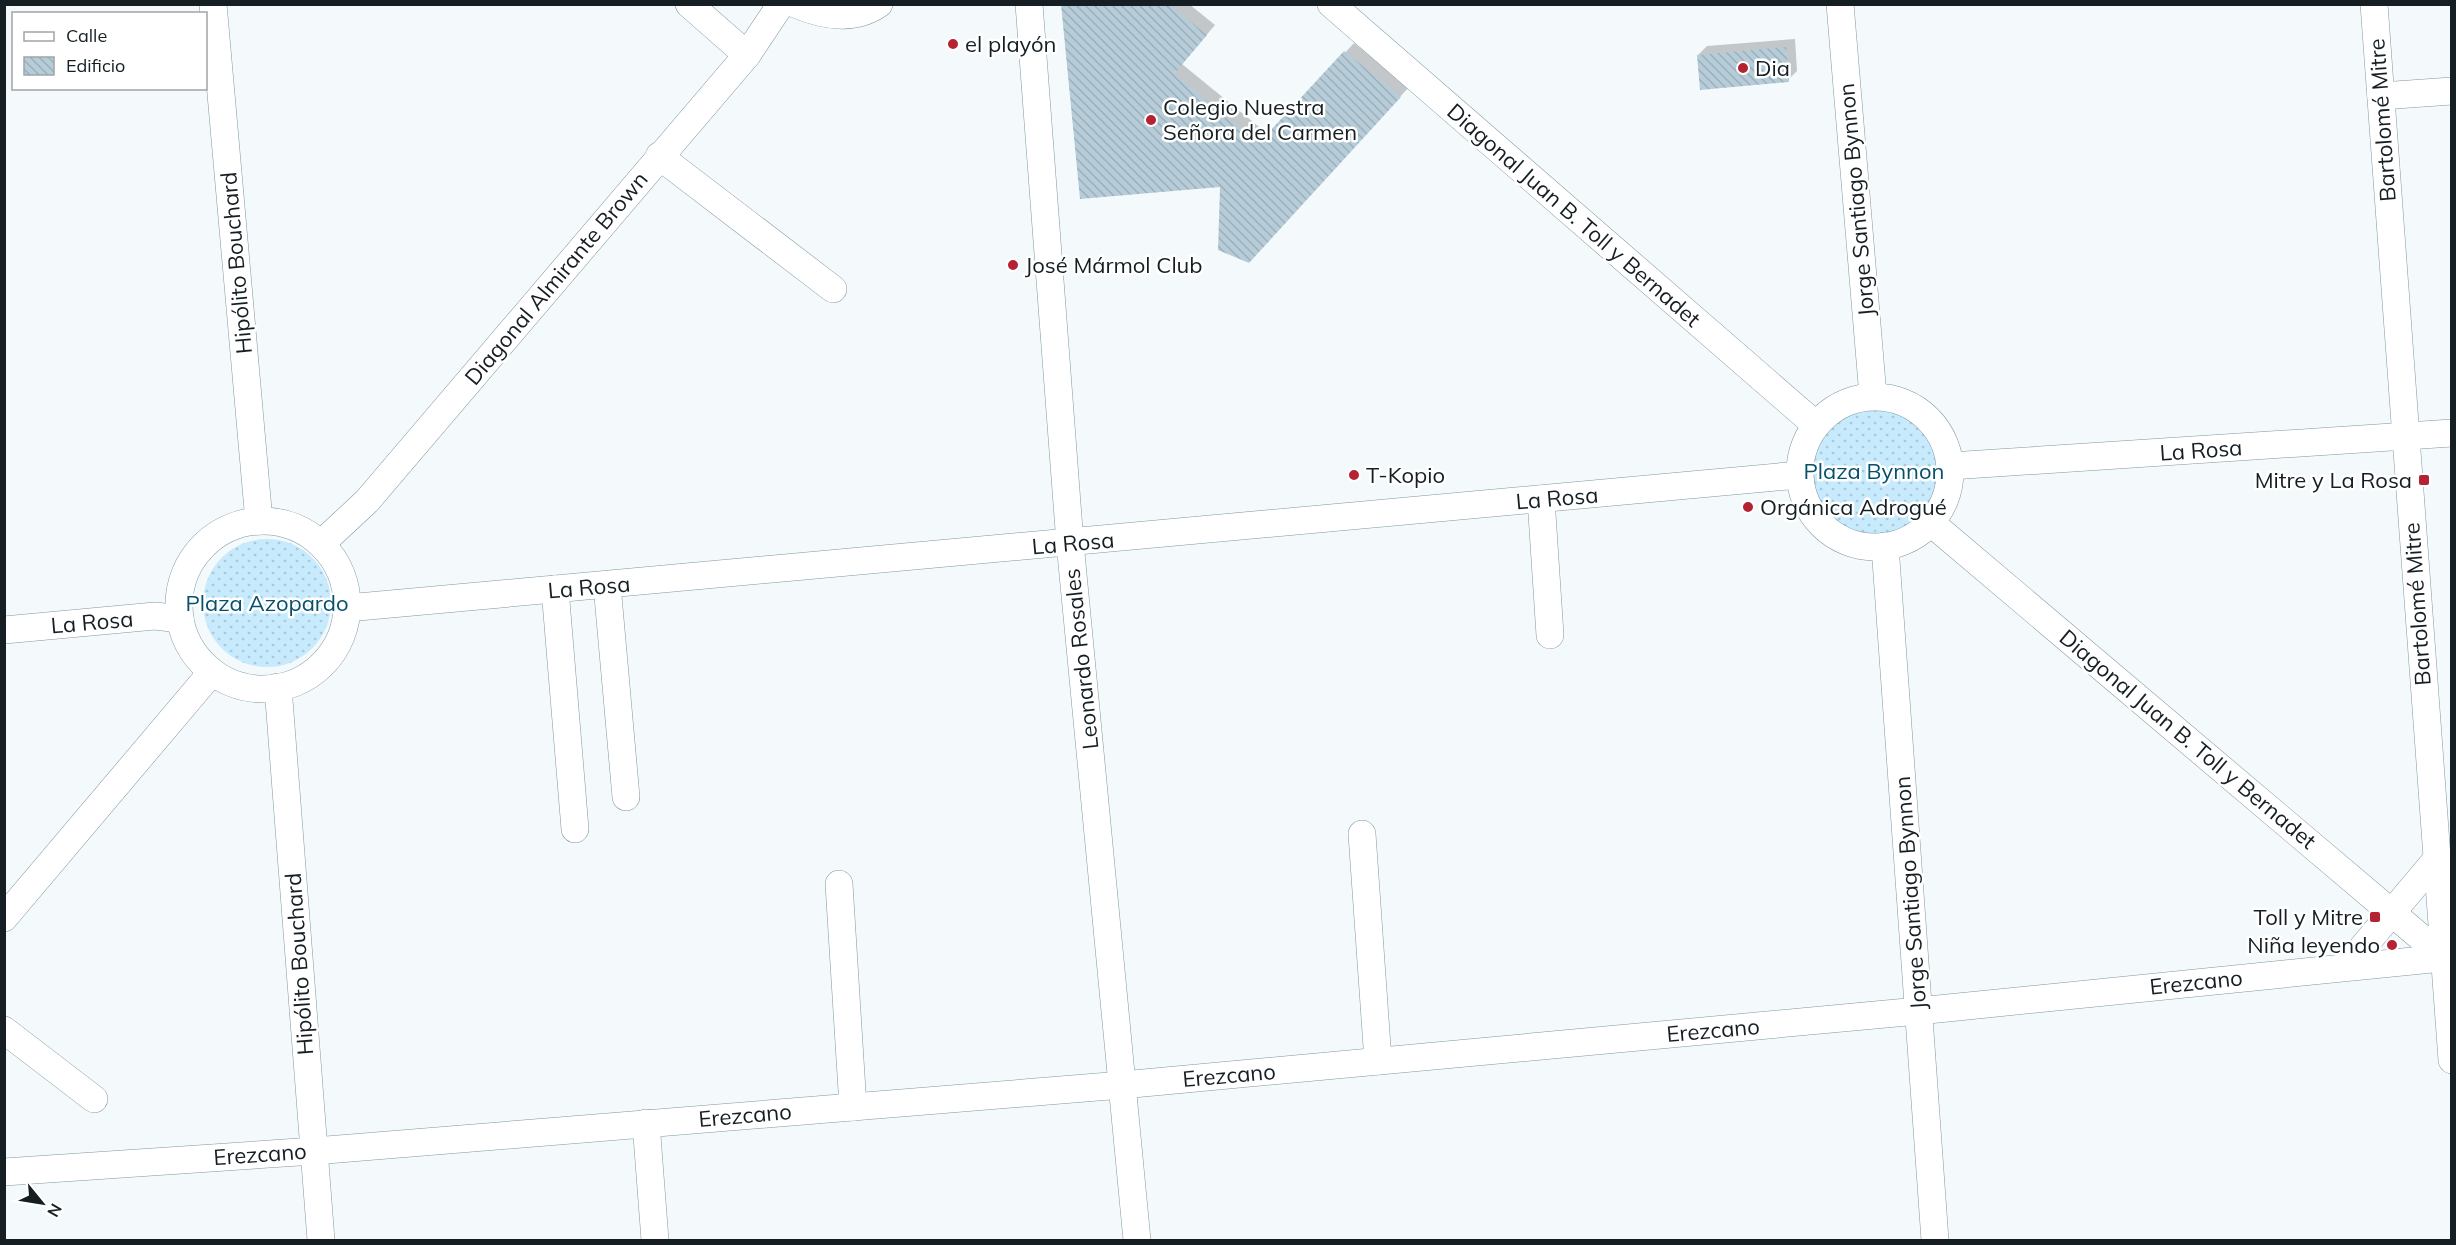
<svg xmlns="http://www.w3.org/2000/svg" width="2456" height="1245" font-family="Mulish,sans-serif">
  <defs>
    <pattern id="park-dots" width="8" height="8" patternUnits="userSpaceOnUse" patternTransform="scale(1.5)"><rect width="8" height="8" fill="#c7eafd"/><path d="M2 2h.1M6 6h.1" fill="none" stroke="#aac8d9" stroke-width="1.8" stroke-linecap="round"/></pattern>
    <pattern id="building-back-hatch" width="6" height="6" patternUnits="userSpaceOnUse" patternTransform="scale(1.5)"><rect width="6" height="6" fill="#b6cdd9"/><path d="M-1 5l2 2M0 0l6 6M5-1l2 2" fill="none" stroke="#9cb0ba"/></pattern>
  </defs>
  <rect width="100%" height="100%" fill="#f4f9fc"/>
  <g fill="url(#park-dots)">
    <circle cx="1873" cy="471" r="65"/>
    <circle cx="267" cy="603" r="64"/>
  </g>
  <g fill="#0003">
    <path d="M1062 4H1189L1215 25 1182 64 1269 135 1354 43 1409 87 1258 252 1221 186Z"/>
    <path d="M1795 39 1797 71 1788 80 1698 55 1707 46Z"/>
  </g>
  <g fill="url(#building-back-hatch)">
    <path d="M1061 4H1169L1207 35 1174 74 1259 143 1344 51 1401 97 1249 263 1218 250 1220 187 1080 199Z"/>
    <path d="M1786 47 1789 82 1700 90 1697 55Z"/>
  </g>
  <g fill="none" stroke-linecap="round" stroke-linejoin="round">
    <defs>
      <g id="minor">
        <path d="M213 4 259 521"/>
        <path d="M689 4 747 55"/>
        <path d="M795 4C823 16 853 22 879 4"/>
        <path d="M1029 4 1070 543 1137 1240"/>
        <path d="M1331 4 1816 425"/>
        <path d="M1840 4 1873 396"/>
        <path d="M2374 4 2452 1060"/>
        <path d="M2381 96 2452 91"/>
        <path d="M659 156 833 289"/>
        <circle cx="1875" cy="472" r="75"/>
        <path d="M1950 466 2452 433"/>
        <path d="M1541 499 1550 635"/>
        <circle cx="263" cy="605" r="84"/>
        <path d="M1930 522 2444 957"/>
        <path d="M322 543 367 501 747 55 781 4"/>
        <path d="M1885 546 1935 1240"/>
        <path d="M607 585 626 797"/>
        <path d="M555 589 575 829"/>
        <path d="M347 608 1799 475"/>
        <path d="M4 630 155 616 180 619"/>
        <path d="M278 687 321 1240"/>
        <path d="M1362 834 1378 1061"/>
        <path d="M839 884 853 1107"/>
        <path d="M4 918 212 672"/>
        <path d="M2347 966 2436 860"/>
        <path d="M4 1030 94 1099"/>
        <path d="M646 1123 655 1240"/>
        <path d="M4 1172 314 1151 1122 1085 1918 1011 2452 957"/>
      </g>
    </defs>
    <use href="#minor" stroke="#8197a2" stroke-width="28"/>
    <use href="#minor" stroke="#fff" stroke-width="27"/>
  </g>
  <g fill="#b42233" stroke="#fff" stroke-width="2">
    <circle cx="953" cy="44" r="6"/>
    <circle cx="1743" cy="68" r="6"/>
    <circle cx="1151" cy="120" r="6"/>
    <circle cx="1013" cy="265" r="6"/>
    <circle cx="1354" cy="475" r="6"/>
    <rect x="2418" y="474" width="12" height="12" rx="3"/>
    <circle cx="1748" cy="507" r="6"/>
    <rect x="2369" y="911" width="12" height="12" rx="3"/>
    <circle cx="2392" cy="945" r="6"/>
  </g>
  <g text-anchor="middle" dominant-baseline="central" stroke-width="5" stroke-linejoin="round" paint-order="stroke">
    <g font-size="22" fill="#151e22" stroke="#fff" text-anchor="start">
      <text x="965" y="44">el playón</text>
      <text x="1755" y="68">Dia</text>
      <text x="1163" y="107">Colegio Nuestra<tspan x="1163" dy="25">Señora del Carmen</tspan></text>
      <text x="1025" y="265">José Mármol Club</text>
      <text x="1366" y="475">T-Kopio</text>
      <text x="2412" y="480" text-anchor="end">Mitre y La Rosa</text>
      <text x="1760" y="507">Orgánica Adrogué</text>
      <text x="2363" y="917" text-anchor="end">Toll y Mitre</text>
      <text x="2380" y="945" text-anchor="end">Niña leyendo</text>
    </g>
    <g font-size="22" fill="#151e22" stroke="#fff">
      <text transform="translate(2382 120) rotate(-94)">Bartolomé Mitre</text>
      <text transform="translate(1856 200) rotate(-95)">Jorge Santiago Bynnon</text>
      <text transform="translate(1574 215) rotate(41)">Diagonal Juan B. Toll y Bernadet</text>
      <text transform="translate(236 263) rotate(-95)">Hipólito Bouchard</text>
      <text transform="translate(556 278) rotate(-50)">Diagonal Almirante Brown</text>
      <text transform="translate(2201 450) rotate(-4)">La Rosa</text>
      <text transform="translate(1557 498) rotate(-5)">La Rosa</text>
      <text transform="translate(1073 543) rotate(-5)">La Rosa</text>
      <text transform="translate(589 587) rotate(-5)">La Rosa</text>
      <text transform="translate(2417 604) rotate(-94)">Bartolomé Mitre</text>
      <text transform="translate(92 622) rotate(-5)">La Rosa</text>
      <text transform="translate(1081 659) rotate(-96)">Leonardo Rosales</text>
      <text transform="translate(2188 739) rotate(40)">Diagonal Juan B. Toll y Bernadet</text>
      <text transform="translate(1910 893) rotate(-94)">Jorge Santiago Bynnon</text>
      <text transform="translate(299 964) rotate(-94)">Hipólito Bouchard</text>
      <text transform="translate(2196 982) rotate(-6)">Erezcano</text>
      <text transform="translate(1713 1030) rotate(-5)">Erezcano</text>
      <text transform="translate(1229 1075) rotate(-5)">Erezcano</text>
      <text transform="translate(745 1115) rotate(-5)">Erezcano</text>
      <text transform="translate(260 1154) rotate(-4)">Erezcano</text>
    </g>
    <g font-size="22" fill="#07506b" stroke="#fff">
      <text x="1874" y="471">Plaza Bynnon</text>
      <text x="267" y="603">Plaza Azopardo</text>
    </g>
  </g>
  <rect width="2456" height="1245" fill="none" stroke="#151e22" stroke-width="12"/>
  <rect x="12" y="12" width="195" height="78" fill="#ffffff" stroke="#a1a5a7" stroke-width="1.5"/>
  <rect x="24" y="32" width="30" height="9" fill="#ffffff" stroke="#a1a5a7" stroke-width="1.5"/>
  <text x="66" y="42" font-size="18" fill="#151e22">Calle</text>
  <rect x="24" y="57" width="30" height="18" fill="url(#building-back-hatch)" stroke="#a1a5a7" stroke-width="1.5"/>
  <text x="66" y="72" font-size="18" fill="#151e22">Edificio</text>
  <g transform="translate(42 1203) rotate(120)" stroke="#ffffff" stroke-width="4.5" paint-order="stroke">
  <path d="M0-4.5L10 22L0 15L-10 22Z" fill="#151e22"/>
  <text y="-9" font-size="16" font-weight="bold" text-anchor="middle" fill="#151e22">N</text>
  </g>
</svg>
